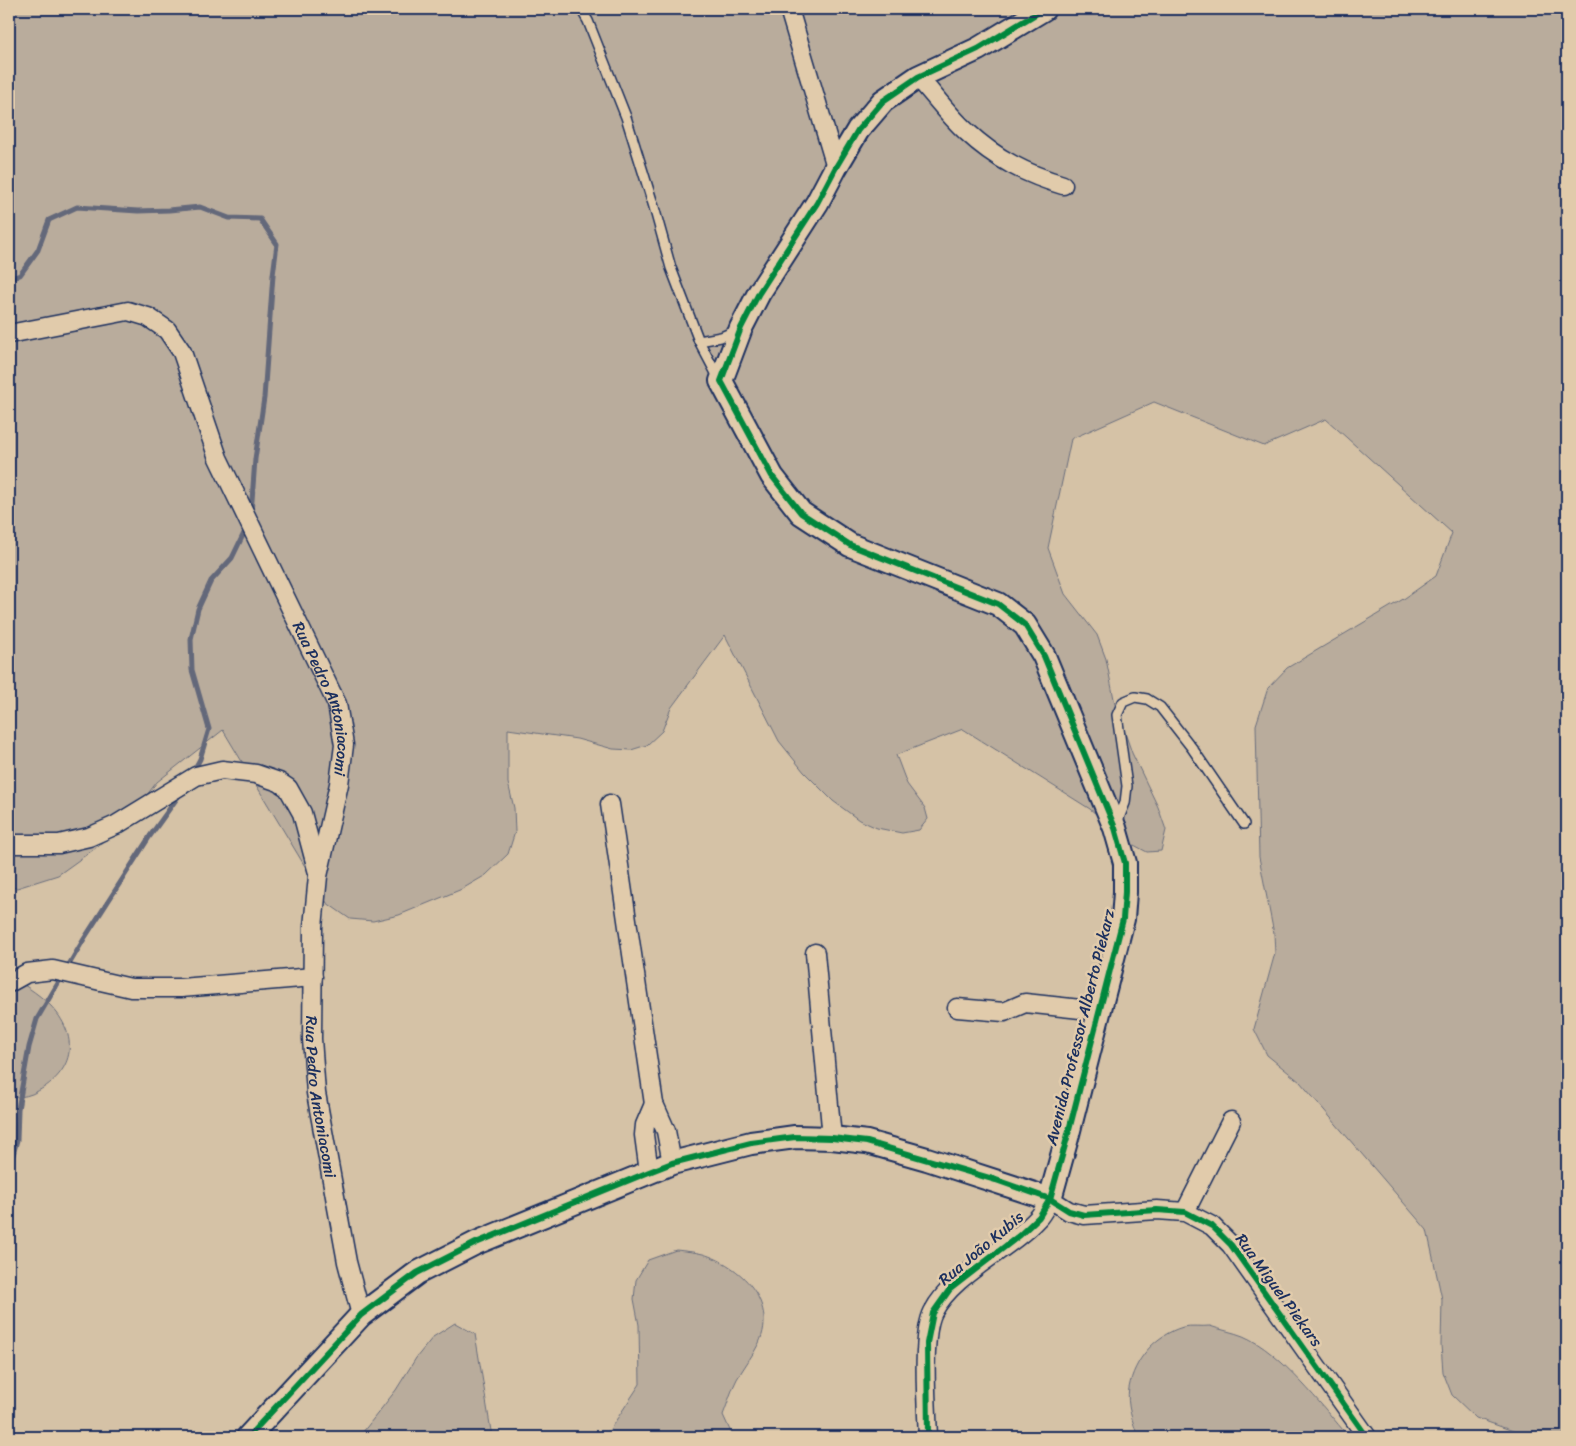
<svg xmlns="http://www.w3.org/2000/svg" width="1576" height="1446" font-family="Sriracha,sans-serif">
  <rect width="100%" height="100%" fill="#d5c2a6"/>
  <filter id="ink" filterUnits="userSpaceOnUse"><feTurbulence type="fractalNoise" baseFrequency=".02" numOctaves="2"/><feDisplacementMap in="SourceGraphic" scale="10" xChannelSelector="R" yChannelSelector="G"/><feConvolveMatrix kernelMatrix="1 2 1 2 8 2 1 2 1" color-interpolation-filters="sRGB"/></filter>
  <g filter="url(#ink)">
    <g fill="#b9ac9c" stroke="#6a6e7d">
      <path d="M9 9H1567V1435L1543 1437 1516 1432 1476 1418 1452 1395 1443 1372 1441 1345 1442 1299 1427 1230 1300 1082 1267 1055 1254 1029 1275 953 1274 934 1259 857 1256 725 1268 688 1287 668 1405 598 1436 576 1452 533 1326 419 1264 446 1154 402 1071 439 1048 548 1065 594 1097 635 1106 659 1115 704 1132 753 1158 807 1166 830 1161 851 1147 852 1132 844 1090 809 963 729 896 755 907 784 925 808 928 819 919 830 902 833 877 828 859 820 833 801 804 772 779 741 725 635 671 708 662 731 647 745 631 750 613 749 577 739 508 729V783L514 808 515 832 508 854 486 875 462 889 399 915 373 921 350 919 327 903 223 730 157 782 131 815 97 847 58 875 17 888 9 887Z"/>
      <path d="M9 975C25 986 45 997 57 1013 82 1047 67 1078 32 1094 25 1097 16 1097 9 1098Z"/>
      <path d="M676 1250C685 1251 695 1252 703 1254 740 1265 778 1302 759 1343 753 1355 744 1367 737 1379 731 1390 728 1403 723 1415L733 1437H605L640 1384 639 1325 634 1299 636 1280 648 1260Z"/>
      <path d="M455 1323 475 1334 492 1437H359L396 1390 416 1358 433 1337Z"/>
      <path d="M1210 1326C1221 1330 1233 1332 1243 1336 1281 1352 1322 1406 1349 1437H1138C1133 1422 1126 1405 1129 1388 1134 1360 1155 1335 1183 1327 1191 1325 1201 1327 1210 1326Z"/>
    </g>
    <g fill="none" stroke-linecap="round" stroke-linejoin="round">
      <g stroke="#63677a" stroke-width="5">
        <path d="M9 279 20 275 38 250 49 220 77 207 138 211 169 210 200 207 229 218 260 219 277 244 273 275 264 398 255 459 251 514"/>
        <path d="M193 772 200 759 209 729 192 670 191 639 198 609 211 581 232 558 246 529"/>
        <path d="M9 1169 17 1140 18 1109 29 1047 37 1019 84 939 150 836 180 794"/>
      </g>
      <defs>
        <g id="service">
          <path d="M581 9 588 21 626 117 654 207 671 268 699 341 719 379"/>
          <path d="M699 341 721 337 737 330"/>
          <path d="M1117 823 1125 803 1127 786 1117 715 1123 702 1135 697 1147 699 1160 707 1192 748 1244 824"/>
        </g>
        <g id="minor">
          <path d="M789 9 836 167"/>
          <path d="M918 77C934 95 949 116 967 132 996 159 1026 174 1063 185"/>
          <path id="s1" d="M9 334 128 311 148 317 167 330 182 352 218 458 337 704 344 745 339 784 318 876 313 927 312 1039 316 1093 347 1262 361 1315"/>
          <path d="M610 804 654 1104 666 1131 672 1163"/>
          <path d="M9 844H59L89 837 116 825 196 776 222 770 256 774 279 782 288 788 302 813 318 873"/>
          <path d="M815 953 832 1138"/>
          <path d="M9 983 27 973 53 970 131 988H181L313 977"/>
          <path d="M957 1008 1004 1012 1025 1003 1099 1011"/>
          <path d="M649 1172 644 1135 645 1125 654 1104"/>
          <path d="M1185 1212 1231 1121"/>
          <path d="M928 1437C927 1409 921 1335 933 1312 953 1273 1008 1251 1038 1218 1043 1213 1046 1205 1050 1199L1069 1211 1084 1215 1157 1210 1185 1212 1212 1226 1231 1245 1367 1437"/>
        </g>
        <path id="tertiary" d="M248 1437 361 1315 417 1273 476 1243 672 1163 751 1143 795 1137 832 1138 867 1142 927 1159 1050 1199 1067 1138 1123 919 1125 892V863L1115 828 1044 656 1025 625 998 604 850 545 801 513 772 476 721 381 741 328 759 293 817 203 836 167 858 130 883 101 918 77 978 49 1044 9"/>
      </defs>
      <use href="#service" stroke="#1b2f5e" stroke-width="12"/>
      <use href="#minor" stroke="#1b2f5e" stroke-width="21"/>
      <use href="#tertiary" stroke="#1b2f5e" stroke-width="26"/>
      <use href="#service" stroke="#e1cbab" stroke-width="9"/>
      <use href="#minor" stroke="#e1cbab" stroke-width="18"/>
      <use href="#tertiary" stroke="#e1cbab" stroke-width="22"/>
      <defs>
        <g id="cycleway">
          <path d="M248 1437 361 1315 417 1273 476 1243 649 1172 672 1163 751 1143 795 1137 832 1138 867 1142 996 1180 1050 1199 1069 1211 1084 1215 1157 1210 1185 1212 1212 1226 1231 1245 1367 1437"/>
          <path d="M928 1437 927 1343 933 1313 950 1289 1020 1235 1039 1217 1050 1199 1067 1138 1123 919 1125 892V863L1115 828 1044 656 1025 625 998 604 850 545 801 513 772 476 721 381 741 328 759 293 817 203 836 167 858 130 883 101 918 77 978 49 1044 9"/>
        </g>
      </defs>
      <use href="#cycleway" stroke="#e1cbab" stroke-width="9"/>
      <use href="#cycleway" stroke="#00873e" stroke-width="6"/>
    </g>
  </g>
  <g text-anchor="middle" dominant-baseline="central" stroke-width="5" stroke-linejoin="round" paint-order="stroke">
    <g font-size="16" fill="#1b2f5e" stroke="#e1cbab">
      <text stroke="none"><textPath href="#s1" startOffset="568">Rua Pedro Antoniacomi</textPath></text>
      <text transform="translate(1080 1027) rotate(-76)">Avenida Professor Alberto Piekarz</text>
      <text stroke="none"><textPath href="#s1" startOffset="974">Rua Pedro Antoniacomi</textPath></text>
      <text transform="translate(981 1248) rotate(-40)">Rua João Kubis</text>
      <text transform="translate(1279 1290) rotate(54)">Rua Miguel Piekars</text>
    </g>
  </g>
  <rect width="1576" height="1446" fill="none" stroke="#e1cbab" stroke-width="30"/>
  <rect x="15" y="15" width="1546" height="1416" fill="none" stroke="#1b2f5e" stroke-width="2" filter="url(#ink)"/>
</svg>
